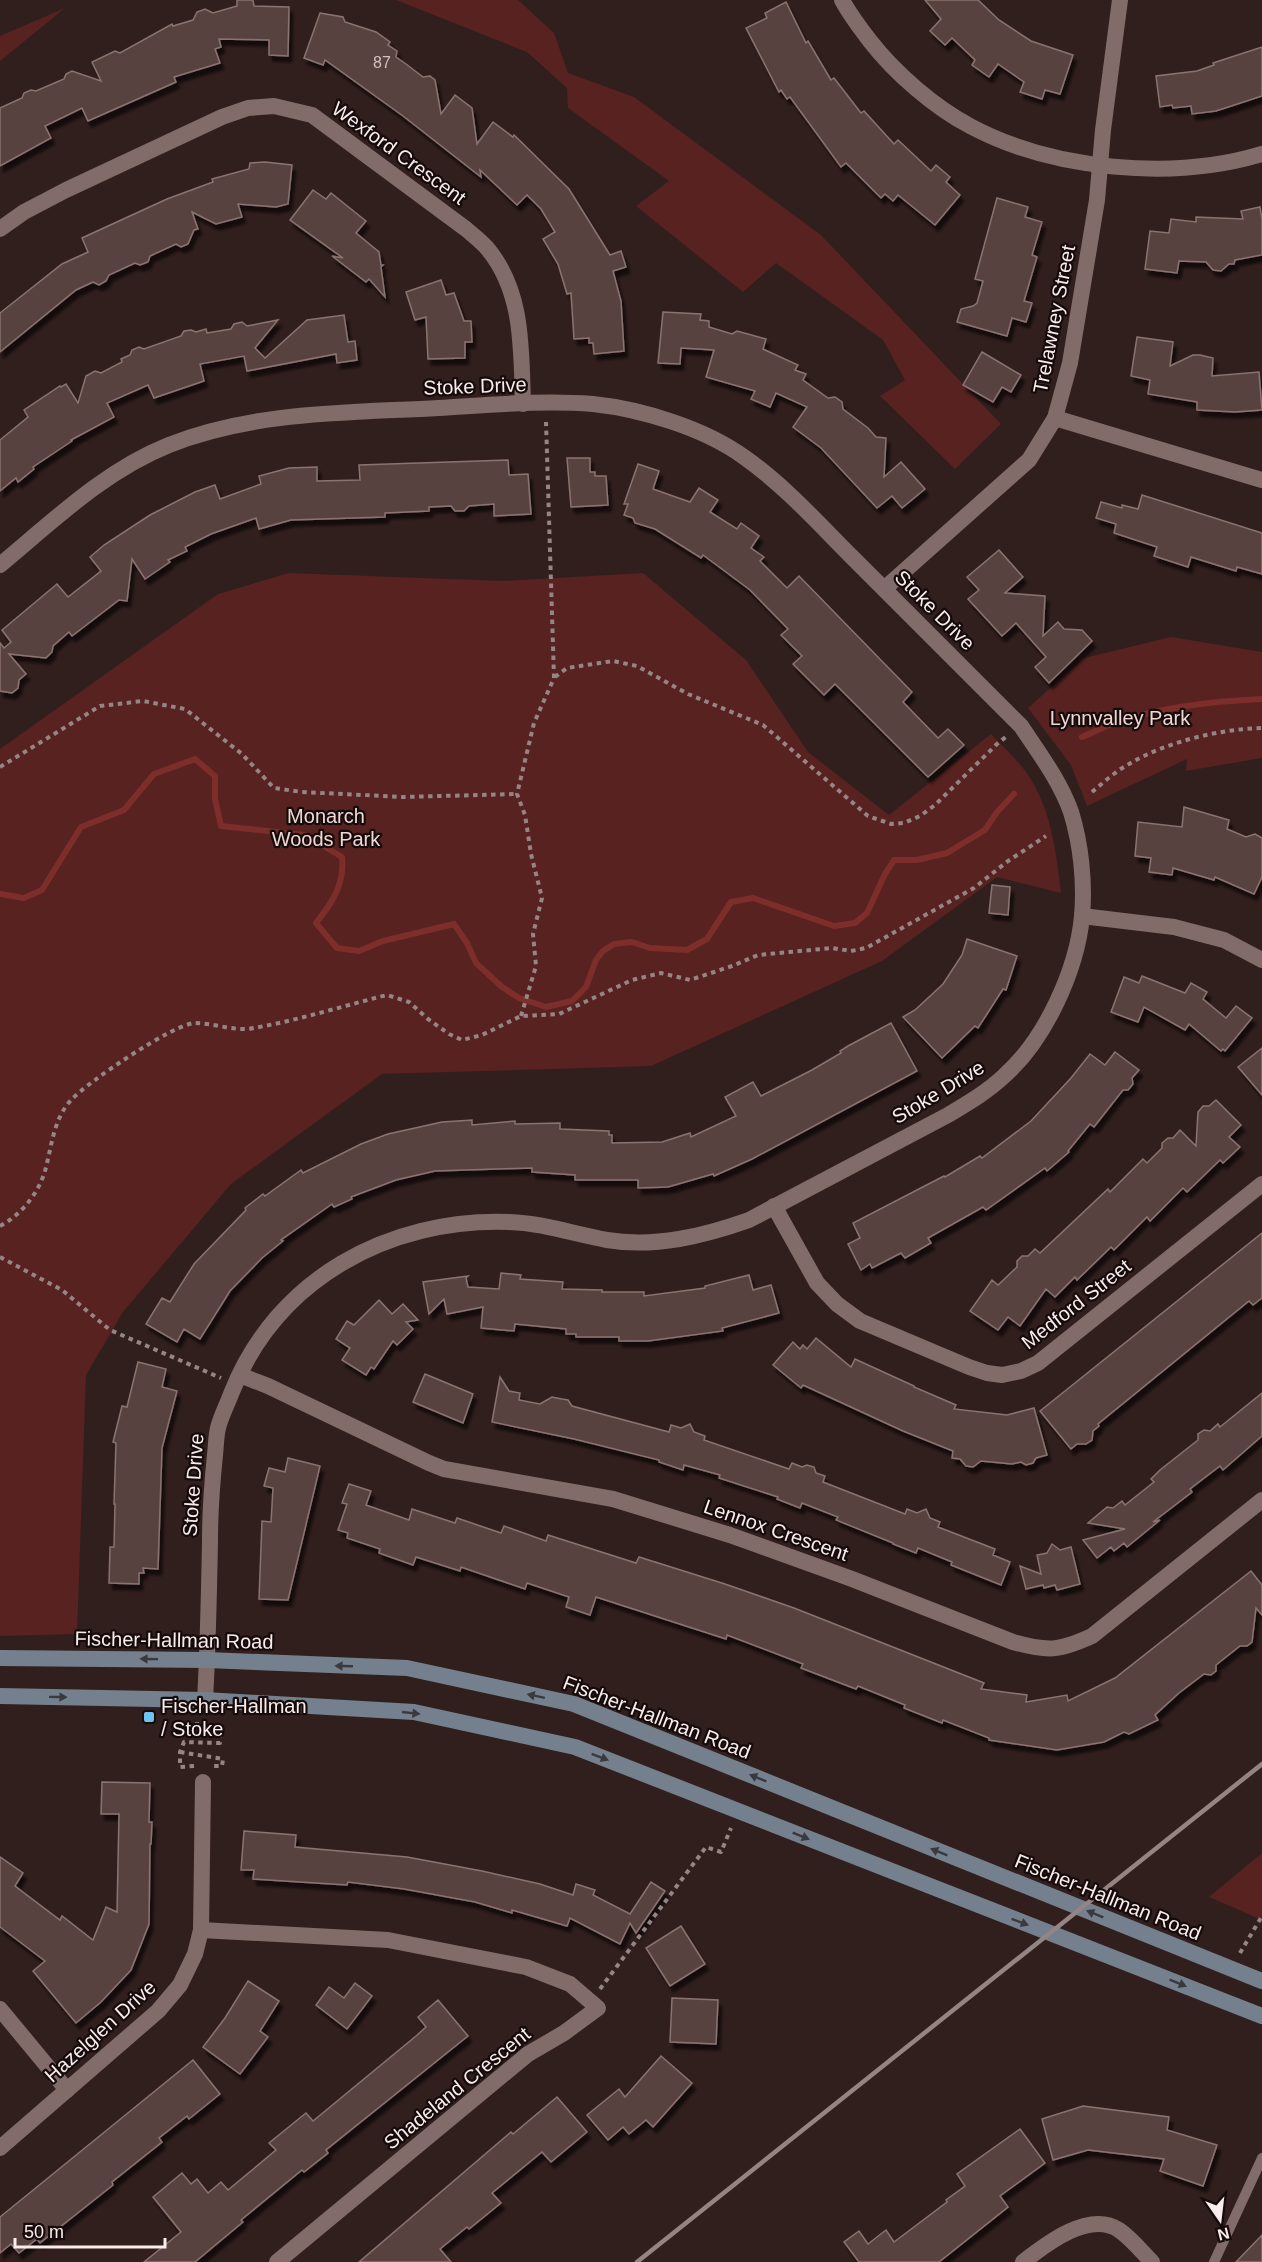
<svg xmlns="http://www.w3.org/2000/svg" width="1262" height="2262" font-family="Helvetica,sans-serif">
  <defs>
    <filter id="shadow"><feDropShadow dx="3.5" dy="6" stdDeviation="1.5" flood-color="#0009"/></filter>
  </defs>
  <rect width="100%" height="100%" fill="#311f1d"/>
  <g fill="#57221f">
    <path d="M396 0H518L554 33 568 73 634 97 821 235 1001 424 955 469 880 396 905 380 883 340 776 263 743 292 636 206 669 181 568 108 567 88 527 52Z"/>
    <path d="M65 8 0 61V36Z"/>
    <path d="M289 573 503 581 643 573 746 660 808 752 889 815 991 734C1002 746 1016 758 1026 772 1051 807 1056 851 1061 893L997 877 882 961 651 1066 382 1074 231 1184 123 1312 86 1375 77 1634 0 1636V749L218 594Z"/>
    <path d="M1171 637 1262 652V758L1186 771 1187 759 1087 806 1071 765 1028 708 1084 658Z"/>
    <path d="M1262 1853V1920L1209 1897Z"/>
  </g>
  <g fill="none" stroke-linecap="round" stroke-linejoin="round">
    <g stroke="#7e2e2a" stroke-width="6">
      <path d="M1082 737C1095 732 1107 725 1120 721 1163 707 1218 701 1262 699"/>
      <path d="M0 894 24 898 42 890 81 827 124 810 154 774 195 759 215 776V799L221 826 305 835 342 857C345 884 332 903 316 923L337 948 359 951 383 941 454 924 467 943 476 963 502 987 519 998 546 1007 572 1001 586 987 596 960 603 951 614 944 632 942 650 948 687 950 707 939 731 902 753 898 834 926 855 923 867 913 885 874 894 860H917L947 853 985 830 997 812 1014 794"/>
    </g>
  </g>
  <g fill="#584341" stroke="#8a7370" stroke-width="1.5" filter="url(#shadow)">
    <path d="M237 0H253L254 6 289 7 288 56 269 55V40L219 39 221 47 215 49 220 63 174 77 176 82 88 121 82 108 45 126 51 138 0 166V108L22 98 24 93 31 90 36 91 64 79 66 74 72 71 101 81 92 62 115 51 120 53 172 24 173 26 193 20 197 12 205 9 213 13 237 6Z"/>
    <path d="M925 0H978L999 20 1031 41 1073 55 1060 94 1045 90 1042 99 1020 92 1024 82 998 64 989 77 972 65 975 60 952 38 945 45 930 31 941 19Z"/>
    <path d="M786 2 806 43 808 41 831 80 834 78 861 113 864 111 894 144 898 140 931 171 936 165 950 177 946 182 960 195 935 225 898 195 893 201 885 194 881 198 846 163 841 167 790 97 787 99 781 90 779 92 746 28 767 18 765 13Z"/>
    <path d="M320 13 343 17 345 22 376 32 390 42 388 45 397 51 396 57 406 64 423 77 430 76 435 80 441 114 455 95 472 108 477 144 493 122 513 137 514 135 569 189 610 255 621 251 626 267 613 271 621 301 624 351 594 354 593 343H589V338L574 339 571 293 567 294 558 264 543 239 555 232 541 209 527 195 517 205 480 170 481 177 403 116 325 60 323 65 304 58Z"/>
    <path d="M1262 47V96L1216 111 1192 114 1191 106 1173 108 1172 105 1160 107 1156 76 1197 71 1214 65 1213 63Z"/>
    <path d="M265 162 292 165 288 204 276 207 238 204 242 217 216 224 192 212 198 229 194 230 188 244 181 247 176 244 150 256 148 262 140 265 135 263 109 275 106 281 99 285 93 282 76 290 0 352V313L62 264 88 252 82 238 167 199 213 182 212 179 249 169 250 163Z"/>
    <path d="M313 190 326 199 331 193 366 221 356 233 379 252 381 265H383L381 267 385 297 369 279 366 282 332 256 343 258 290 220Z"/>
    <path d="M997 198 1028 207 1025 217 1042 222 1032 255 1037 257 1024 301 1032 303 1026 322 1012 318 1007 336 957 322 961 309 973 306 977 303 983 281 975 279Z"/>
    <path d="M1260 207 1262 219V255L1235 260 1234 264H1229L1221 271 1213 270 1206 262 1179 261 1177 273 1145 269 1150 231 1169 233 1171 219 1196 222V217L1243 219 1241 211Z"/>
    <path d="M441 280 446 295 454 293 464 321H471L472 342H465V358L428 359 426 317 415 320 406 292Z"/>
    <path d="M663 312 701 314 700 320 709 321V327L732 334 737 331 766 339 763 349 798 365 795 370 806 374 803 380 828 398 835 397 842 402 843 409 868 428 876 437 886 438 884 477 901 462 925 489 902 508 892 496 877 508 821 448 793 427 807 407 776 393 770 407 751 399 755 391 706 377 714 350 681 348 680 364 658 363Z"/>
    <path d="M344 315 348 342 355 341 357 360 337 363 336 354 247 371 244 356 200 364 204 381 154 398 148 385 107 403 114 417 71 440 72 441 33 467 34 469 18 482 16 478 0 491V440L28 417 24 410 60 386 61 387 66 384 78 403 86 376 95 371 101 373 122 362 121 359 130 355 132 350 139 347 144 349 181 336 184 331 191 330 196 332 206 329 207 333 231 329 234 324 242 322 247 326 278 320 255 348 265 358 307 320Z"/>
    <path d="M1137 337 1173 342 1170 366 1193 355H1200L1213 358 1212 376 1259 372 1262 410 1235 412 1197 410V402L1148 394 1150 380 1131 376Z"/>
    <path d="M982 352 1021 375 1011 392 1002 387 993 402 963 385Z"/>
    <path d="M567 458H590V472H595V476H606L608 505 571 507Z"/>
    <path d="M508 460 509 475 528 474 531 514 494 516V504L469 506 464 511H455L451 506 429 507V511L385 513V517L291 520 259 529 256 518 211 534 185 547 187 551 168 560 170 562 145 579 132 559 127 601 119 600 72 636 69 632 53 646 52 652 46 658 9 654 26 674 19 680 18 688 12 693 0 691V643L4 648 11 642 2 630 57 584 68 597 101 571 90 557 104 545 150 515 195 492 215 485 220 499 261 484 259 476 289 468 317 467V481L360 480 359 465Z"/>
    <path d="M638 464 659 471 653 489 690 502 699 488 718 500 710 512 737 529 741 523 759 536 751 548 764 557 760 561 787 588 799 576 912 692 903 702 938 738 948 729 964 745 928 777 835 684 824 695 793 664 802 656 781 635 788 629 750 590 703 555 701 558 655 529 635 523 633 518 624 515 628 504H624Z"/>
    <path d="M1142 495 1262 533V574L1237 567 1236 571 1191 557 1188 567 1154 556 1157 547 1114 533 1116 524 1096 518 1101 502 1122 508V505L1138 509Z"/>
    <path d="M999 550 1023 577 1005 593 1045 596 1043 636 1058 622 1064 629 1082 630 1092 641 1049 683 1035 667 1046 657 1016 623 1002 636 968 599 979 590 967 577Z"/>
    <path d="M1184 807 1229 820 1227 829 1246 837 1255 834 1262 838V877L1254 894 1215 877 1214 880 1173 868 1172 875 1149 872 1151 858 1135 856 1138 822 1182 827Z"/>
    <path d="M992 885 1010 887 1008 915 989 913Z"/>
    <path d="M967 939 1017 956 1006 990 1003 989 978 1028 975 1026 942 1058 903 1017 915 1010 943 984 962 955Z"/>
    <path d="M1142 976 1185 993 1191 983 1207 992 1203 999 1226 1018 1236 1006 1252 1018 1225 1051 1223 1049 1221 1051 1189 1024 1185 1030 1144 1007 1138 1022 1111 1012 1124 977 1139 983Z"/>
    <path d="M891 1023 917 1071 752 1159 714 1176 713 1174 668 1187 638 1188V1180H575V1175L532 1172V1168L435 1171 396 1180 351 1197 352 1199 334 1207 332 1204 281 1240 283 1241 262 1258 230 1291 200 1339 184 1329 177 1342 146 1324 162 1298 170 1302 194 1264 246 1210 245 1208 263 1194 265 1196 301 1170 303 1173 361 1144 388 1134 442 1122 472 1120V1125L515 1121V1124L560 1123V1129L609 1131V1135H612V1143L662 1142 690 1133 691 1137 736 1116 725 1097 753 1082 761 1096 812 1070 841 1053 840 1051 848 1046Z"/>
    <path d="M1262 1048V1095L1238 1067Z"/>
    <path d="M1115 1052 1139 1070 1132 1078 1133 1084 1128 1090H1123L1094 1127 1090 1124 1068 1151 1069 1152 1047 1171 1045 1168 986 1210 983 1207 928 1238 931 1243 905 1258 901 1253 872 1268 870 1264 861 1270 848 1244 860 1238 853 1223 944 1176 945 1177 980 1156 982 1158 1031 1121 1071 1078 1090 1054 1105 1065Z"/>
    <path d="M1216 1100 1241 1125 1229 1137 1240 1147 1223 1163 1220 1160 1187 1192 1183 1188 1150 1221 1147 1217 1114 1250 1111 1247 1077 1280 1075 1277 1055 1297 1046 1289 1020 1326 1008 1317 998 1330 970 1311 992 1280 998 1285 1017 1267V1261L1022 1256H1028L1035 1249 1040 1253 1108 1189 1110 1192 1143 1159 1147 1163 1162 1148V1143L1168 1138H1173L1180 1130 1196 1146 1198 1112 1203 1106H1209Z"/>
    <path d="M1262 1233V1298L1253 1305 1249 1301 1098 1424 1099 1426 1093 1431 1092 1440 1086 1444H1077L1071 1449 1040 1411Z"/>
    <path d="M501 1273 521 1275 520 1279 563 1282 562 1289 602 1290V1292H644V1296L705 1288V1286L749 1275 753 1290 771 1285 779 1313 722 1328 723 1331 648 1341H619V1337H576V1334H566V1329L515 1324 514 1331 481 1328 483 1307 447 1314 444 1299 429 1314 423 1282 468 1276 466 1278 468 1287 499 1289Z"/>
    <path d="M379 1300 392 1314 403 1304 418 1320 406 1322 413 1329 397 1345 393 1341 374 1369 371 1367 366 1375 342 1360 350 1348 336 1339 347 1321 354 1325Z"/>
    <path d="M816 1338 851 1367 855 1359 914 1386V1387L956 1405 954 1409 1007 1415 1034 1408 1047 1455 1036 1458 1033 1463 1026 1465 1021 1462 1012 1464 981 1461 973 1467 966 1466 960 1459 952 1458 953 1451 903 1431 803 1385 801 1388 773 1365 793 1342 800 1349 803 1345 807 1349Z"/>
    <path d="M138 1362 166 1369 162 1387 177 1391 162 1448 158 1569 143 1568 144 1573H139V1584L109 1583 110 1547H114L115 1504H114L116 1443 113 1442 122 1406 127 1407Z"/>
    <path d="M425 1374 473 1394 463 1423 413 1402Z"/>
    <path d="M500 1377 509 1391 520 1393 519 1400 540 1404 552 1397 562 1399 568 1400 572 1406 669 1432 671 1425 681 1428 690 1424 694 1432 705 1436 704 1440 789 1469 792 1463 802 1467 807 1465 814 1467 816 1473 825 1476 823 1482 905 1514 907 1509 917 1513 926 1509 930 1518 940 1522 938 1527 995 1549 993 1555 1010 1562 1001 1585 951 1565 952 1562 918 1548 916 1553 893 1544V1543L836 1520 838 1517 802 1503 800 1508 777 1499 778 1497 719 1478 720 1475 684 1465 683 1470 659 1462V1460L574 1439 492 1422Z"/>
    <path d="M1262 1393V1436L1223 1470 1220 1466 1190 1489 1192 1492 1153 1522 1160 1520 1127 1547 1124 1543 1114 1551 1111 1547 1097 1558 1083 1540 1125 1529 1088 1523 1107 1507 1113 1508 1122 1501 1125 1505 1154 1482 1151 1479 1160 1470 1198 1440V1434L1204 1430 1210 1431 1218 1424 1220 1427Z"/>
    <path d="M288 1458 320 1466 288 1600 259 1599 262 1521 271 1522 273 1488 264 1486 269 1468 285 1472Z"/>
    <path d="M349 1484 371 1491 366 1505 409 1520 412 1509 455 1523 457 1518 501 1533 504 1526 546 1541 548 1535 636 1563 639 1557 725 1584 794 1608 984 1683 981 1689 1027 1695 1026 1702 1067 1695 1068 1701 1115 1678 1251 1571 1262 1585V1615L1256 1608 1252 1642 1247 1646H1240L1216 1665V1671L1211 1675 1204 1674 1179 1693 1155 1715 1158 1720 1129 1734 1124 1732 1104 1742 1057 1750 989 1740V1738L943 1720 942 1723 904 1708 905 1705 858 1686 856 1689 801 1668 803 1664 727 1635 726 1639 596 1597 590 1615 566 1607 569 1597 527 1583 525 1589 461 1567 460 1571 416 1557 413 1565 379 1553 380 1549 347 1538 348 1533 338 1530 347 1504 342 1503Z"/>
    <path d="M1052 1544 1060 1550 1071 1547 1080 1584 1057 1590 1055 1585 1044 1588 1043 1585 1026 1589 1020 1566 1041 1574 1037 1555 1047 1553Z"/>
    <path d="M102 1782 150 1783 149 1822H152L151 1844H150L149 1924 131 1970 101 2002 76 2023 33 1971 45 1961 0 1927V1857L23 1873 15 1886 60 1920 62 1916 93 1940 106 1907 117 1912 119 1814H101Z"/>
    <path d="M244 1831 296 1835 295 1847 407 1857 482 1871 540 1884 573 1895 576 1884 595 1890 593 1895 630 1914 651 1882 665 1891 636 1933 630 1923 620 1944 570 1918 567 1926 512 1910V1913L475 1902 404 1889 348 1882 347 1885 253 1879 254 1870H241Z"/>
    <path d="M681 1926 705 1964 670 1986 646 1948Z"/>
    <path d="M248 1981 279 2001 260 2031 268 2037 240 2074 203 2047 225 2018Z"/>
    <path d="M355 1983 372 1996 347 2029 316 2005 329 1987 344 1998Z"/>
    <path d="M672 1998 718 2000 716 2044 670 2042Z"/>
    <path d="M438 2000 468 2036 326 2150 328 2153 304 2172 302 2170 241 2220 243 2222 195 2262H144L181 2232 153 2197 182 2173 191 2184 197 2179 208 2193 221 2182 228 2190 276 2150 269 2143 306 2113 313 2121 416 2036 426 2027 418 2017Z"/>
    <path d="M661 2056 692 2083 653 2127 646 2120 629 2134 623 2127 608 2140 587 2115 619 2089 625 2097Z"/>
    <path d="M193 2060 220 2094 189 2119 187 2116 159 2138 162 2142 112 2182 113 2185 40 2243 37 2239 19 2253 11 2244 0 2253V2217Z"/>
    <path d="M557 2097 587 2132 551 2162 542 2152 492 2193 501 2203 469 2229 467 2227 440 2249 451 2262H359L511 2132 513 2134Z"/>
    <path d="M1083 2106 1169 2117 1167 2130 1217 2145 1203 2186 1160 2171 1164 2159 1088 2150 1053 2160 1042 2119Z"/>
    <path d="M1020 2129 1045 2163 1000 2196 1008 2207 939 2262H859L844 2242 859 2231 868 2244 886 2230 894 2242 947 2202 946 2200 965 2186 957 2174Z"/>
    <path d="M1262 2235V2262H1236Z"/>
  </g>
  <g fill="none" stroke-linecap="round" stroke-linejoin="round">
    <g stroke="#958584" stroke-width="4" stroke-dasharray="4.5 4.5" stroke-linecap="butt">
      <path d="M555 677 567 668 613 661 637 666 688 694 763 725 868 816 891 824 904 823 920 816 935 805 997 744 1007 736"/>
      <path d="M0 767 100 706 143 701 185 709 242 754 274 788 302 792 403 797 517 794"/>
      <path d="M1092 792C1104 782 1116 771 1129 764 1166 742 1219 729 1262 728"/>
      <path d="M521 1016 536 966 533 934 542 898 531 854 525 815 517 794 534 723 554 678 546 422"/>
      <path d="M0 1226C21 1215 38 1194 45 1171 52 1146 53 1119 72 1099 88 1082 173 1024 195 1023 214 1023 235 1032 254 1028 299 1020 343 1006 387 995L409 1002 428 1019 449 1034 462 1040 482 1035 521 1016 559 1014 632 980 661 973 690 980 732 966 758 955 832 948 851 951 866 948 974 888 1008 861 1046 836"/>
      <path d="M0 1257 62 1290 110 1330 221 1378"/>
      <path d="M180 1752 223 1759 222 1766H210"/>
      <path d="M194 1766 180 1767V1752L184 1742 220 1743V1735L197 1726V1721"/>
      <path d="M1240 1953 1262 1916"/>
      <path d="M600 1989 706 1847 721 1852 731 1828"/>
    </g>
    <path stroke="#826c69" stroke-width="10" d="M1214 2262 1262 2158"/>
    <g stroke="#826c69" stroke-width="16">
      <path d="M0 229 24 212 66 190 222 117 248 108 274 106 312 115 466 229C473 235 481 241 487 248 524 292 521 350 523 404"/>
      <path d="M1055 418 1262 480"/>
      <path d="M0 565C53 521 104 471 169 445 254 411 349 413 439 408 490 405 542 400 593 404 641 409 704 428 744 457 784 485 818 523 853 558 909 614 965 670 1021 726 1039 753 1060 781 1071 812 1081 844 1085 883 1082 916 1077 970 1045 1040 1004 1076 987 1092 968 1103 948 1115L749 1220C704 1236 655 1248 607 1240 574 1234 542 1223 509 1222 388 1218 276 1279 231 1394 227 1405 221 1416 218 1428 216 1436 216 1446 215 1455 212 1484 210 1512 210 1541 209 1594 208 1647 205 1700"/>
      <path d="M884 589 1029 460 1055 418 1070 363 1097 200 1103 130 1120 0"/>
      <path d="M1082 916 1174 927 1224 940 1262 960"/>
      <path d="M774 1206 817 1283 837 1304 860 1321 969 1367 987 1373 1002 1375 1021 1371 1038 1363 1262 1184"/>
      <path d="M240 1375 268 1386 429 1463 444 1469 613 1499 730 1535 852 1579 1013 1642C1048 1652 1059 1651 1092 1636L1262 1500"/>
      <path d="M201 1930 388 1940 526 1967 570 1984 598 2008 564 2033 528 2054 277 2262"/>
      <path d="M0 2009 67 2090"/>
      <path d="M0 2148 158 2011 180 1985 195 1954 201 1930 203 1782"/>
      <path d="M1023 2262C1045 2245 1089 2210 1119 2230 1131 2238 1142 2252 1152 2262"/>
    </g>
    <path stroke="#826c69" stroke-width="16" d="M842 0C850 15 860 28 870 41 895 73 934 107 970 126 1052 170 1173 181 1262 154"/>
    <g stroke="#74808d" stroke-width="16">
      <path d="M0 1658 207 1660 407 1668 574 1704 1262 1981"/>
      <path d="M0 1696 205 1700 414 1712 575 1747 1262 2016"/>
    </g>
    <path stroke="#948483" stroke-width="4.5" d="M637 2262 1262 1764"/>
  </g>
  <defs><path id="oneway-solid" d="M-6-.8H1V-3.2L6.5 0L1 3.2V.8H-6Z" transform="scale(1.5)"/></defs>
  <g fill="#3a3a3e">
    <use href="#oneway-solid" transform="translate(149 1659) rotate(-179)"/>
    <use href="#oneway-solid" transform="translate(344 1666) rotate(-178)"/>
    <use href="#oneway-solid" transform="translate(536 1696) rotate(-168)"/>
    <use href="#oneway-solid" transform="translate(58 1697) rotate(1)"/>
    <use href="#oneway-solid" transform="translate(411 1713) rotate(6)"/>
    <use href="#oneway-solid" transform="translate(600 1757) rotate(21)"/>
    <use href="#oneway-solid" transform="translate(758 1778) rotate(-158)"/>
    <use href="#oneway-solid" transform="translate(801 1836) rotate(22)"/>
    <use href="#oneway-solid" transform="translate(939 1852) rotate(-158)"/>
    <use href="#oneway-solid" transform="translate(1095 1914) rotate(-158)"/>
    <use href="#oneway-solid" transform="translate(1020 1922) rotate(21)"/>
    <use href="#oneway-solid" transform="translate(1178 1983) rotate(22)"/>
  </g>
  <rect fill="#6cc3f2" stroke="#140b0a" stroke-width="2" x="143" y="1711" width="12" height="12" rx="3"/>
  <g text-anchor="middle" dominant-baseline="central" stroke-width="4.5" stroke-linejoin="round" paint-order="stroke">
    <g font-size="16" fill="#d1c2c0">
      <text x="382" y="62">87</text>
    </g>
    <g font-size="20" fill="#f9eceb" stroke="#140b0a">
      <text transform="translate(399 153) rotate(36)">Wexford Crescent</text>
      <text transform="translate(1054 319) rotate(-79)">Trelawney Street</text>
      <text transform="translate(475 386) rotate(-2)">Stoke Drive</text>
      <text transform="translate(935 610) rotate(45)">Stoke Drive</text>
      <text transform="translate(938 1092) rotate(-31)">Stoke Drive</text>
      <text transform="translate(1076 1304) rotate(-38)">Medford Street</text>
      <text transform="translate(193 1485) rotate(-86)">Stoke Drive</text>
      <text transform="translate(776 1530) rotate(19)">Lennox Crescent</text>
      <text transform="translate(174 1640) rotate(1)">Fischer-Hallman Road</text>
      <text transform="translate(657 1717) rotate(21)">Fischer-Hallman Road</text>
      <text transform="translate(1108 1897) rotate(22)">Fischer-Hallman Road</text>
      <text transform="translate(100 2031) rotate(-42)">Hazelglen Drive</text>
      <text transform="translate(457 2088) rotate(-39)">Shadeland Crescent</text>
    </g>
    <g font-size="20" fill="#f0d7d4" stroke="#140b0a">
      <text x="1120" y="718">Lynnvalley Park</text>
      <text x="326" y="816">Monarch<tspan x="326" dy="23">Woods Park</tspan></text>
    </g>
    <g font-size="20" fill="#f9eceb" stroke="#140b0a" text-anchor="start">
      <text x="161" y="1706">Fischer-Hallman<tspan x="161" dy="23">/ Stoke</tspan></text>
    </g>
  </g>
  <g transform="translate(1220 2220) rotate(166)" stroke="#140b0a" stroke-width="4.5" paint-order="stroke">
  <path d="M0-4.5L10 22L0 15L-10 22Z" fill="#f9eceb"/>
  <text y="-9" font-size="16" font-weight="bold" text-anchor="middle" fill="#f9eceb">N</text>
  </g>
  <path d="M15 2238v9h150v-9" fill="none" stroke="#f9eceb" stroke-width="3"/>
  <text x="24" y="2238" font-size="18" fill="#f9eceb" stroke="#140b0a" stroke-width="4.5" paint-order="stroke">50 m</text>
</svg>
